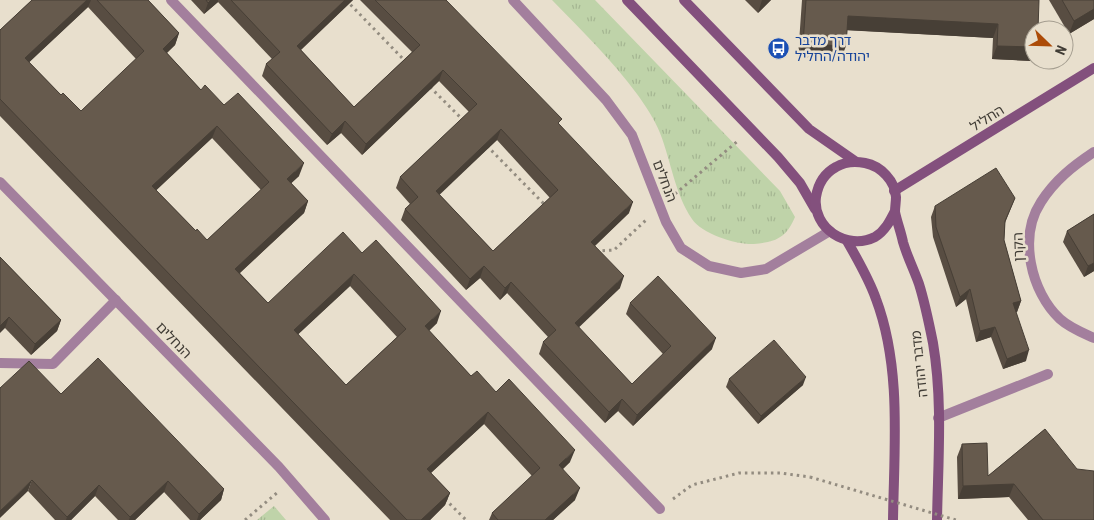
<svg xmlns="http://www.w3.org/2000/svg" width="1094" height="520" font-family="'Roboto Condensed','Noto Sans Hebrew',sans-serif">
  <defs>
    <pattern id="park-tufts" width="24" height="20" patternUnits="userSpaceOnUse" patternTransform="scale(1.25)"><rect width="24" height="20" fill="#bfd3a9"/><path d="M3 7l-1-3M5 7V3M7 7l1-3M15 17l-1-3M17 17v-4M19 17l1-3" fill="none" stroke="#a5b692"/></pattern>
  </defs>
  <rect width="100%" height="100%" fill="#e8dfcd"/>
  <g fill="url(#park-tufts)">
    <path d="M552 0H595L780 191 795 217C786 238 776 242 754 244 737 245 702 234 692 219 675 194 671 161 660 133 655 120 645 105 637 94 612 60 581 30 552 0Z"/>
    <path d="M274 506 286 520H257Z"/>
  </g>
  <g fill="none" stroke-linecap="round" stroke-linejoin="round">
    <g stroke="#938c80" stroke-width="3" stroke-dasharray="2.5 4" stroke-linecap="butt">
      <path d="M346 0 406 62"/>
      <path d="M430 87 464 121"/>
      <path d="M487 146 546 206"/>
      <path d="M675 194 739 140"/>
      <path d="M596 251 614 250 646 220"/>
      <path d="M445 499 466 520"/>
      <path d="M673 499 692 485 739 473H780L810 477"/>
      <path d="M245 520 278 492"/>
    </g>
    <g stroke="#a37f9d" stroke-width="10">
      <path d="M171 0 660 509"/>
      <path d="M938 418 1048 374"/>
    </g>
    <g stroke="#a37f9d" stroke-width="10">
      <path d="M513 0 606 100 632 135 666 222 681 248 709 266 741 273 766 269 830 231"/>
      <path d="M1094 152C1073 166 1055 180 1041 202 1018 237 1031 292 1060 319 1070 328 1083 333 1094 338"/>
      <path d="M0 182 279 467 325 520"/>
      <path d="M0 363 53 364 116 300"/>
    </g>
    <g stroke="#83507d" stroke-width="10">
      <path d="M627 0 778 157 800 183 815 209"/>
      <path d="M684 0 809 129 855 161"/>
      <path d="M894 191 1094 68"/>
      <path d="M895 211C890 221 885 231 875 237 847 251 812 228 816 197 818 184 825 173 836 167 846 161 855 161 865 163 881 166 895 181 896 197 896 202 895 207 895 212 897 222 901 232 903 242 907 256 914 270 919 284 925 303 929 323 933 343 943 401 938 462 937 520"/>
      <path d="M847 241C858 260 869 279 876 299 902 368 894 448 893 520"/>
    </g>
    <path stroke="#938c80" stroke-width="3" stroke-dasharray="2.5 4" stroke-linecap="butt" d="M810 477 956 520"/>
  </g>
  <g fill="#584d42" fill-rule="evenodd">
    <path d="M32 0H148L179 33 175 45 167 53 201 90 224 105 299 176 291 183 308 201 304 213 240 273 268 303 362 253 437 323 429 331 471 376 496 392 570 462 563 469 575 500 553 520H489L492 513 532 476 484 424 431 473 450 493 445 505 430 520H390L0 116V30ZM88 7 136 59 81 111 61 95 29 62ZM212 138 261 190 207 240 196 231 156 190ZM350 286 397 337 346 385 298 334Z"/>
    <path d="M191 0H353L301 50 354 107 412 52 360 0H446L560 125 629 213 595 246 620 288 578 327 632 384 663 354 626 314 630 303 712 349 633 426 618 411 605 423 539 354 543 342 548 337 507 293 500 300 480 278 466 290 401 220 405 209 410 204 396 188 400 177 469 112 439 81 362 155 341 133 327 145 262 76 266 64 272 59 218 2 204 14ZM497 140 550 198 493 251 439 194Z"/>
    <path d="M745 0H771L758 13Z"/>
    <path d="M802 0H1039L1034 30V55L1032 61 992 59 993 38 847 30 841 59 798 57Z"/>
    <path d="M1049 0H1094V19L1069 34Z"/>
    <path d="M1015 198 1005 223 1004 240 1021 301 1017 312H1016L1026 361 1003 369 991 337 976 342 966 299 956 307 933 237 931 217 935 206Z"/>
    <path d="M1094 214V271L1084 277 1063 242 1067 231Z"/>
    <path d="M0 257 61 320 57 331 31 355 5 328Z"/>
    <path d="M729 379 803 385 758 424 726 387Z"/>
    <path d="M61 394 224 489 221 500 200 520H190L164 492 135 520H118L95 496 71 520H55L28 491Z"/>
    <path d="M1045 429 1094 520H1028L1009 497 958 499 957 457 962 444 988 476Z"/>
  </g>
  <g fill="#473f36">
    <path d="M87 0H91L88 7 21 70 25 58Z"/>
    <path d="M211 0H218V2L204 14 208 3Z"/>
    <path d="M345 0H353L293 57 297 46Z"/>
    <path d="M762 0H771L758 13Z"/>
    <path d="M1094 9V19L1069 34 1074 21Z"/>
    <path d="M848 16 998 24 993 38 843 30Z"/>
    <path d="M179 33 175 45 158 61 163 49Z"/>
    <path d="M803 44 846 46 841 59 798 57Z"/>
    <path d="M997 46 1034 47V55L1032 61 992 59Z"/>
    <path d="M443 70 439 81 362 155 366 144Z"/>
    <path d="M345 121 341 133 327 145 332 134Z"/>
    <path d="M217 126 212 138 148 198 152 186Z"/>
    <path d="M501 129 497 140 432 202 436 191Z"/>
    <path d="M304 163 299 176 283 191 287 179Z"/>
    <path d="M308 201 304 213 231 281 235 269Z"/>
    <path d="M633 202 629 213 587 253 591 242Z"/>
    <path d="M1094 263V271L1084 277 1088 266Z"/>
    <path d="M484 266 480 278 466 290 470 279Z"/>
    <path d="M354 274 350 286 290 342 294 330Z"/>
    <path d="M624 276 620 288 571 335 575 323Z"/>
    <path d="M511 282 507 293 500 300 505 288Z"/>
    <path d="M970 289 966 299 956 307 960 297Z"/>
    <path d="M1021 301 1017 312 1009 314 1013 303Z"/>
    <path d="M441 311 437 323 420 339 425 326Z"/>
    <path d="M9 317 5 328 0 333V326Z"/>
    <path d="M61 320 57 331 31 355 35 344Z"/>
    <path d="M995 327 991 337 976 342 980 331Z"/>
    <path d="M716 338 712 349 633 426 637 415Z"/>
    <path d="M1029 350 1026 361 1003 369 1007 359Z"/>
    <path d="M806 377 803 385 758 424 761 416Z"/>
    <path d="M622 399 618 411 605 423 609 412Z"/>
    <path d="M488 412 484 424 422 481 427 469Z"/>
    <path d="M575 450 570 462 554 477 559 465Z"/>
    <path d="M32 480 28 491 0 518V511Z"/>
    <path d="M168 481 164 492 135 520H129L130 517Z"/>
    <path d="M1014 484 1009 497 958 499 963 486Z"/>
    <path d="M99 485 95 496 71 520H66L67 517Z"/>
    <path d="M580 488 575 500 553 520H545Z"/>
    <path d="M224 489 221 500 200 520H197L199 514Z"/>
    <path d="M450 493 445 505 430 520H421Z"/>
  </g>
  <g fill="#665a4d" stroke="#473f36" fill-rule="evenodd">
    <path d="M32 0H87L25 58 61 95 63 93 81 111 144 51 97 0H148L179 33 163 49 201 90 205 85 224 105 238 93 304 163 287 179 308 201 235 269 268 303 343 232 362 253 376 240 441 311 425 326 471 376 477 371 496 392 509 379 575 450 559 465 580 488 545 520H498L492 513 540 468 488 412 427 469 450 493 421 520H407L0 99V30ZM217 126 269 182 207 240 197 229 196 231 152 186ZM354 274 406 329 346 385 294 330Z"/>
    <path d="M206 0H211L208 3Z"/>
    <path d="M231 0H345L297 46 354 107 420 45 375 0H446L562 119 558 123 633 202 591 242 624 276 575 323 632 384 671 346 630 303 658 276 716 338 637 415 622 399 609 412 543 342 556 330 511 282 505 288 484 266 470 279 405 209 418 197 400 177 477 104 443 70 366 144 345 121 332 134 266 64 280 52ZM501 129 558 190 493 251 436 191Z"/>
    <path d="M806 0H1039L1038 30H1034V47L997 46 998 24 848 16 846 46 803 44Z"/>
    <path d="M1062 0H1094V9L1074 21Z"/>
    <path d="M996 168 1015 198 1005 221 1004 240 1021 301 1013 303 1029 350 1007 359 995 327 980 331 970 289 960 297 936 227 935 206Z"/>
    <path d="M1094 214V263L1088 266 1067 231Z"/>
    <path d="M0 257 61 320 35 344 9 317 0 326Z"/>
    <path d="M774 340 806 377 761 416 729 379Z"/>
    <path d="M98 358 224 489 199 514 168 481 130 517 99 485 67 517 32 480 0 511V388L29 361 61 394Z"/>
    <path d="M1045 429 1077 469 1094 471V520H1043L1014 484 963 486 962 444 987 443 988 476Z"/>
  </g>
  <defs>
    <symbol id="bus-disc" viewBox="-11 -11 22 22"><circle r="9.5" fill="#1a4fb4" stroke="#e8dfcd"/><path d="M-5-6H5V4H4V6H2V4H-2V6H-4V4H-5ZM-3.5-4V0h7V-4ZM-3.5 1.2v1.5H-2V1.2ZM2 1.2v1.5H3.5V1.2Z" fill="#fff"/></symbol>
  </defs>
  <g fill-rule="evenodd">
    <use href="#bus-disc" x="766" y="36" width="25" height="25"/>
  </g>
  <g text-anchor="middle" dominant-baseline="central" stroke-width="5" stroke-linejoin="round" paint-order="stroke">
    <g font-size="14" fill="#164399" stroke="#e8dfcd" text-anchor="start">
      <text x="795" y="40">דרך מדבר<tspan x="795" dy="16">יהודה/החליל</tspan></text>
    </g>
    <g font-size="14" fill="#403c35" stroke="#e8dfcd">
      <text transform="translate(987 118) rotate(-32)">החליל</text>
      <text transform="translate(665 181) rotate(69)">הנחלים</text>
      <text transform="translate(1018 247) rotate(-92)">הקרן</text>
      <text transform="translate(174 340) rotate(46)">הנחלים</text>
      <text transform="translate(919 364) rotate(-96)">מדבר יהודה</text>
    </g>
  </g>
  <g transform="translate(1049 45) rotate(113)"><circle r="24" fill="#e8dfcd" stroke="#a59e90"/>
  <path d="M0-4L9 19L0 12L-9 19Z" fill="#ac4b07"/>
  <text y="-8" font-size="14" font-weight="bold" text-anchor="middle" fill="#403c35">N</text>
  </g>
</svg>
